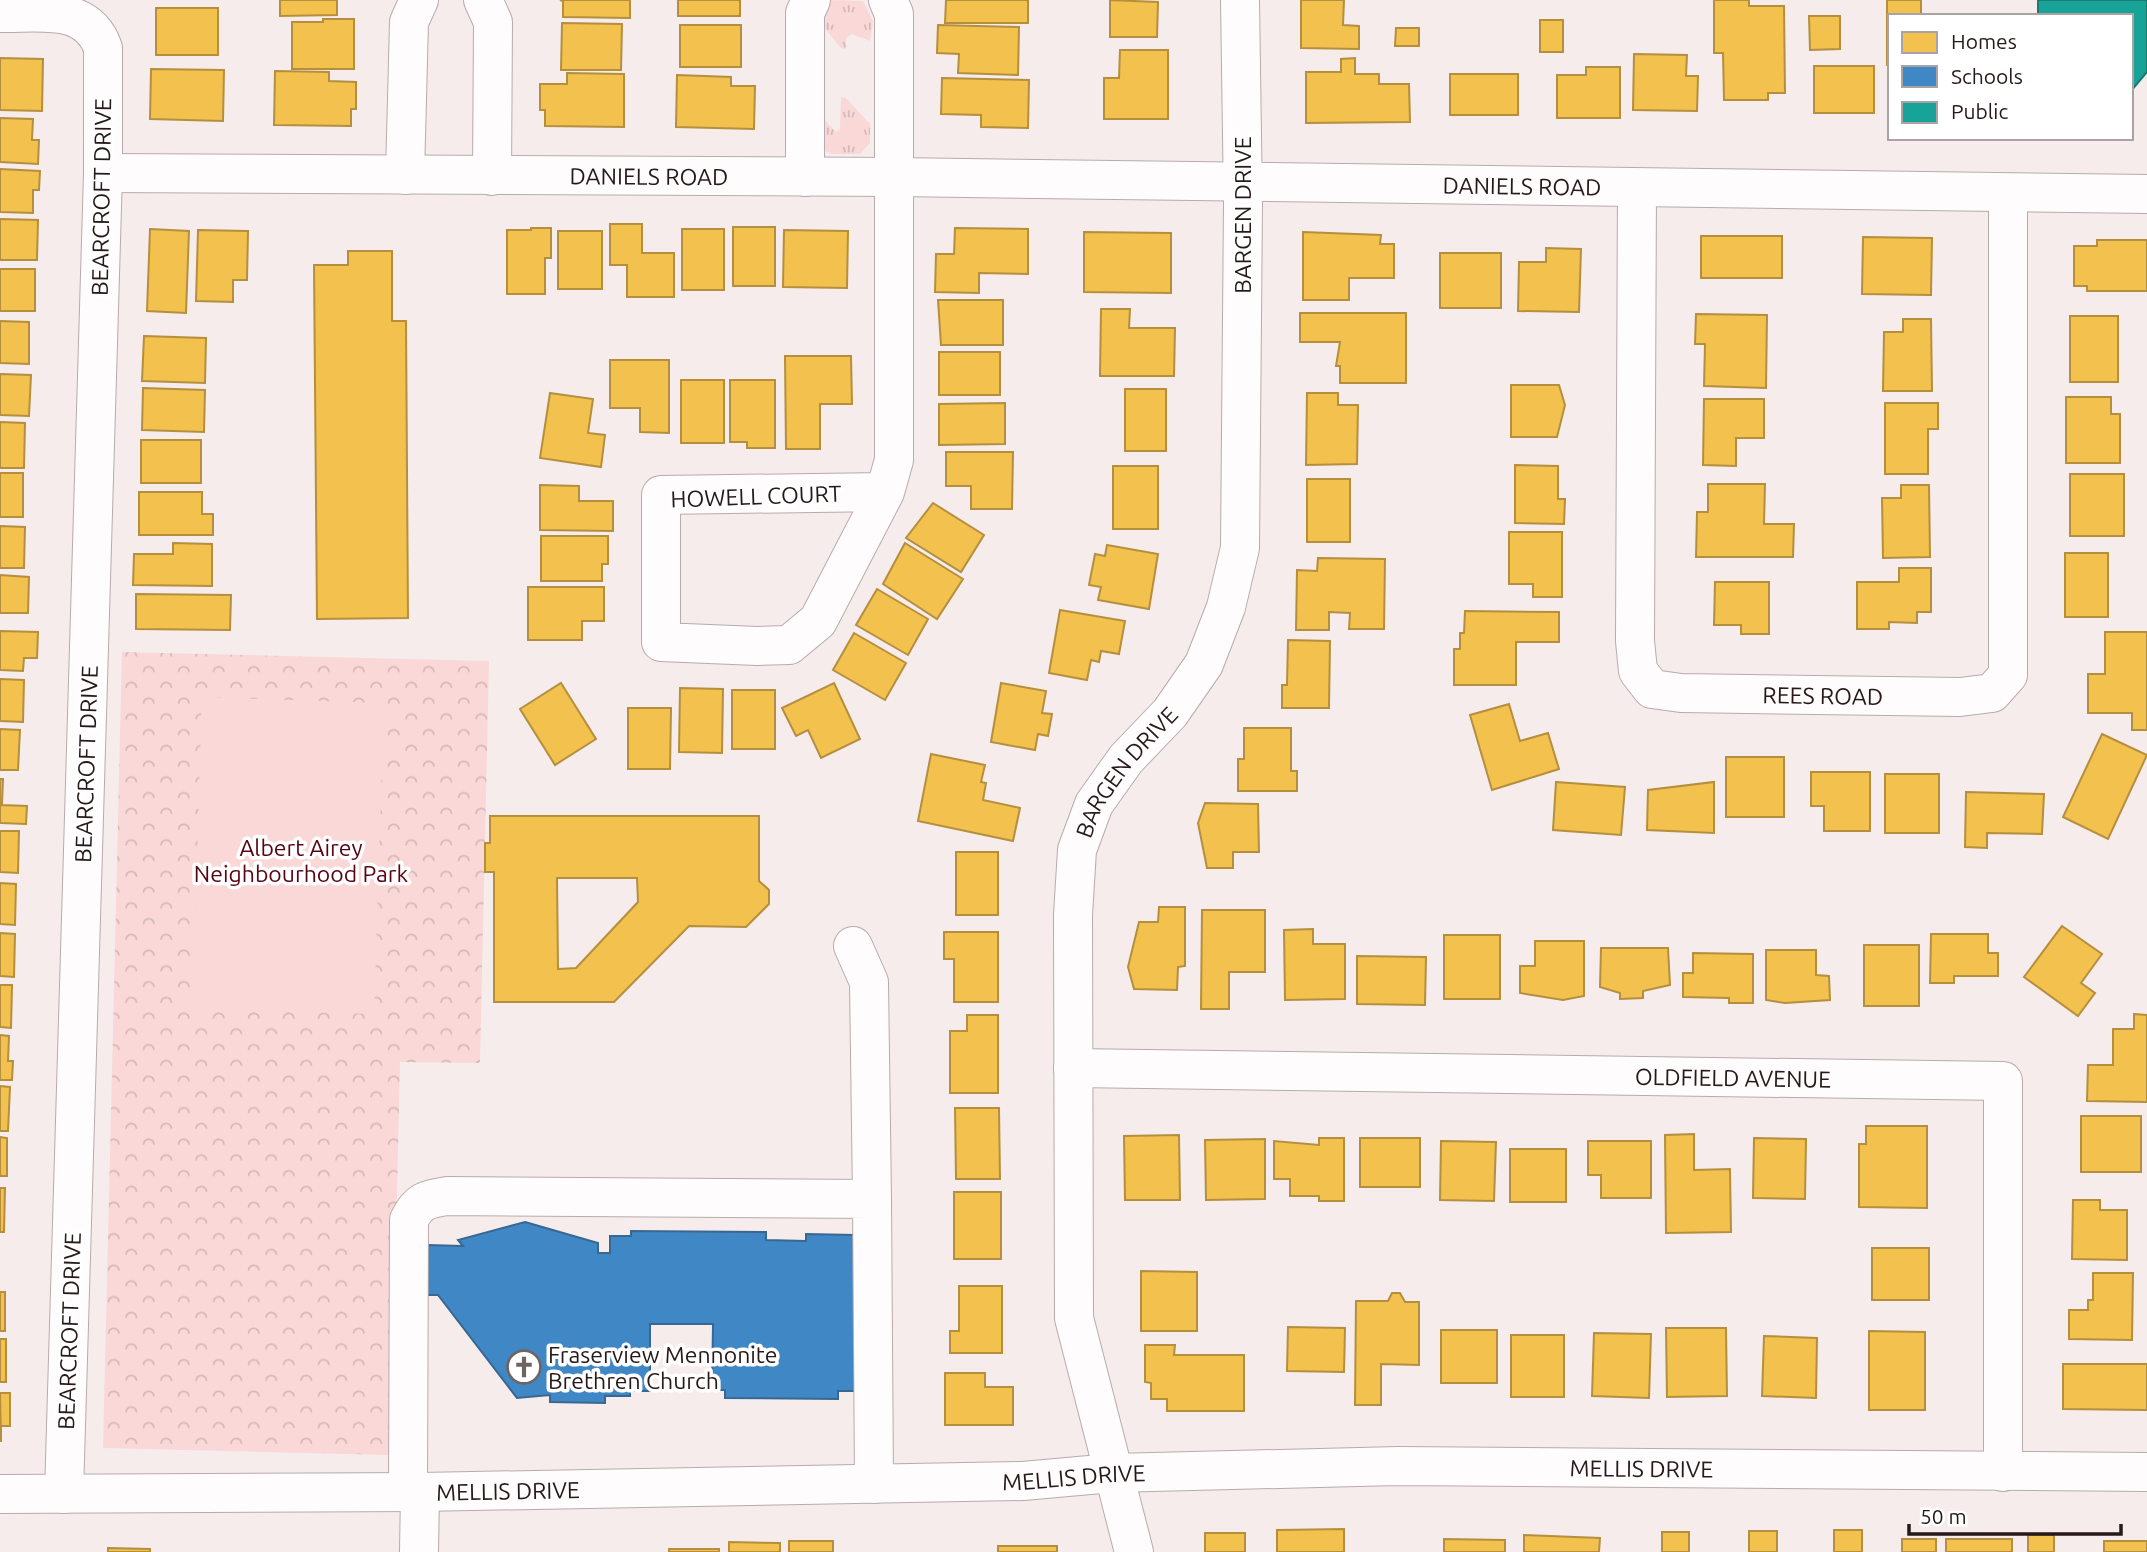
<svg xmlns="http://www.w3.org/2000/svg" width="2147" height="1552" font-family="Ubuntu,sans-serif">
  <defs>
    <pattern id="grass-tufts" width="24" height="20" patternUnits="userSpaceOnUse" patternTransform="scale(1.75)"><rect width="24" height="20" fill="#f9d8d7"/><path d="M3 7l-1-3M5 7V3M7 7l1-3M15 17l-1-3M17 17v-4M19 17l1-3" fill="none" stroke="#d5b9b8"/></pattern>
    <pattern id="park-crowns" width="20" height="18" patternUnits="userSpaceOnUse" patternTransform="scale(1.75)"><rect width="20" height="18" fill="#f9d8d7"/><path d="M2 6a3 3 0 1 1 6 0M12 15a3 3 0 1 1 6 0" fill="none" stroke="#d5b9b8"/></pattern>
  </defs>
  <rect width="100%" height="100%" fill="#f6ecec"/>
  <g fill="url(#grass-tufts)">
    <path d="M825 0 863 1 873 22 870 41 852 34 846 38V49L841 48 816 18Z"/>
    <path d="M841 97 846 98 870 124V143L860 154H832L820 149V115L836 132 840 129Z"/>
  </g>
  <path fill="url(#park-crowns)" d="M122 652 489 661 480 1063 400 1062 391 1455 103 1448Z"/>
  <path fill="#f9d8d7" d="M202 697 384 703 374 1014 192 1009Z"/>
  <g fill="#f2c14e" stroke="#b58f3e" stroke-width="2" fill-rule="evenodd">
    <path d="M280 0H337V15L280 16Z"/>
    <path d="M560 0H630V18L563 17V1Z"/>
    <rect x="678" y="0" width="62" height="16"/>
    <path d="M946 0H1028V23H945Z"/>
    <path d="M1110 0 1158 2 1157 37H1110Z"/>
    <path d="M1301 0H1344L1343 25 1359 26V49L1301 48Z"/>
    <path d="M1714 0H1749V6H1784L1785 93H1768V100H1724L1723 53H1714Z"/>
    <path d="M1887 0H1921V16H1890V65H1887Z"/>
    <rect x="156" y="8" width="62" height="47"/>
    <path d="M1809 16H1840V49L1810 50Z"/>
    <path d="M323 19H354V69H292V22H323Z"/>
    <rect x="1540" y="20" width="23" height="32"/>
    <path d="M562 23 622 24 621 70H561Z"/>
    <rect x="680" y="25" width="61" height="42"/>
    <path d="M938 25 1019 27 1018 75 958 73 959 54 937 53Z"/>
    <path d="M1396 28H1419V46H1395Z"/>
    <path d="M1120 50H1168V119H1104V78H1119Z"/>
    <path d="M1634 54 1687 55 1686 76H1698L1697 111 1633 110Z"/>
    <path d="M0 58 43 59 42 111 0 110Z"/>
    <path d="M1355 58V74H1379V84H1409L1410 122 1306 123V72H1341V59Z"/>
    <rect x="1814" y="66" width="60" height="47"/>
    <path d="M1586 67H1620V118H1557V75H1586Z"/>
    <path d="M151 69 224 70 223 121 150 119Z"/>
    <path d="M275 71 329 72V81L356 82V109H351V126L274 125Z"/>
    <path d="M567 73 624 74V127L545 126V110H540V84H567Z"/>
    <rect x="1450" y="74" width="68" height="41"/>
    <path d="M677 75 731 77V86H755L754 129 676 127Z"/>
    <path d="M942 78 1029 80 1028 128 981 127V115L941 114Z"/>
    <path d="M0 118 33 119 32 140H39L38 164 0 162Z"/>
    <path d="M0 169 40 171 39 190H33V213L0 212Z"/>
    <path d="M0 219 38 220 37 260H0Z"/>
    <path d="M610 224H642V253H674V297H627V265H610Z"/>
    <rect x="733" y="227" width="42" height="59"/>
    <path d="M531 228H551V258H545V294H507V230H531Z"/>
    <path d="M955 228 1028 229V274L979 273V293L935 292 936 254H954Z"/>
    <path d="M150 229 189 231 186 313 147 311Z"/>
    <rect x="682" y="229" width="42" height="61"/>
    <path d="M198 230 248 231 247 280H233V302L196 301Z"/>
    <path d="M784 230 848 231 847 288 783 287Z"/>
    <rect x="558" y="231" width="44" height="58"/>
    <path d="M1084 232 1171 233V293L1084 292Z"/>
    <path d="M1303 232 1381 235 1380 244H1394V278H1349V300H1303Z"/>
    <rect x="1701" y="236" width="81" height="42"/>
    <path d="M1863 237 1932 238 1931 295 1862 294Z"/>
    <path d="M2097 240H2147V291H2087V286H2074V246H2097Z"/>
    <path d="M1546 248 1581 249 1579 312 1518 311 1519 262H1546Z"/>
    <path d="M348 251H392V321H406L408 618 317 619 314 265H348Z"/>
    <rect x="1440" y="253" width="61" height="55"/>
    <rect x="0" y="269" width="35" height="42"/>
    <path d="M938 300H1003V345H941Z"/>
    <path d="M1101 309H1130L1129 328H1175L1174 376H1100Z"/>
    <path d="M1300 313H1406V383H1340V366H1336L1340 342H1300Z"/>
    <path d="M1696 314 1767 315 1766 388 1704 386 1705 344H1695Z"/>
    <rect x="2070" y="316" width="48" height="66"/>
    <path d="M1903 319H1931L1932 391H1883L1884 332H1903Z"/>
    <path d="M0 321 29 322V364L0 363Z"/>
    <path d="M144 336 206 338 205 383 142 381Z"/>
    <rect x="939" y="352" width="61" height="43"/>
    <path d="M785 356H851L852 404H820V449H786Z"/>
    <path d="M610 360H669V433L640 432V408H610Z"/>
    <path d="M0 374 31 375 29 416 0 415Z"/>
    <rect x="681" y="380" width="43" height="63"/>
    <path d="M730 380H775V448H747V442H730Z"/>
    <path d="M1511 385H1559L1565 405 1557 437H1511Z"/>
    <path d="M143 388 205 390 204 432 142 430Z"/>
    <rect x="1125" y="389" width="41" height="62"/>
    <path d="M550 393 593 399 588 433 605 435 601 467 540 458Z"/>
    <path d="M1307 393H1338V405H1358L1357 464 1306 465Z"/>
    <path d="M2066 397H2111V414H2120V463H2066Z"/>
    <path d="M1704 399H1764V438H1736V466L1703 465Z"/>
    <path d="M1005 403V444L939 445V404Z"/>
    <path d="M1885 403H1938V429H1928V474H1885Z"/>
    <path d="M0 422 25 423 24 468H0Z"/>
    <rect x="141" y="440" width="60" height="43"/>
    <path d="M946 452H1013L1012 509H971V486H946Z"/>
    <path d="M1515 465 1558 466V499H1565L1564 524 1515 523Z"/>
    <rect x="1113" y="466" width="45" height="63"/>
    <rect x="0" y="473" width="23" height="44"/>
    <rect x="2070" y="474" width="54" height="62"/>
    <rect x="1307" y="479" width="43" height="63"/>
    <path d="M1708 484H1765L1764 524H1794L1793 557H1696L1697 512H1708Z"/>
    <path d="M540 485 579 486V501H613V531L540 530Z"/>
    <path d="M1901 485H1929L1930 557 1883 558 1882 498H1901Z"/>
    <path d="M139 492H202V514H213V535H139Z"/>
    <path d="M933 503 984 535 961 572 906 538Z"/>
    <path d="M0 526 25 527 24 568H0Z"/>
    <path d="M1509 532H1562V597H1533V584H1509Z"/>
    <path d="M541 536H608V564H602V581H541Z"/>
    <path d="M173 543 212 544V586L133 585 134 554H173Z"/>
    <path d="M905 543 963 579 937 619 883 584Z"/>
    <path d="M1107 545 1158 554 1149 609 1098 600 1101 587 1089 585 1095 554 1105 556Z"/>
    <rect x="2065" y="553" width="43" height="64"/>
    <path d="M1318 558 1385 559 1384 629H1349L1350 613 1329 612V630H1296L1297 570 1317 571Z"/>
    <path d="M1899 568H1931V612H1917V623L1889 622V629H1857V582H1899Z"/>
    <path d="M0 575 29 577 28 613H0Z"/>
    <path d="M1715 582H1769V634H1741V625H1714Z"/>
    <path d="M528 587H604V621H582V640H528Z"/>
    <path d="M877 589 928 619 908 655 856 625Z"/>
    <path d="M136 594 231 595 230 630 136 629Z"/>
    <path d="M1060 610 1125 621 1119 654 1101 651 1099 662 1091 660 1087 680 1049 673Z"/>
    <path d="M1465 611 1559 612V642H1516V685H1454V649H1460V633H1464Z"/>
    <path d="M0 631 38 632 37 658H24L23 671 0 670Z"/>
    <path d="M2105 632H2147V730H2132V713H2088V674H2105Z"/>
    <path d="M854 633 906 663 885 700 833 670Z"/>
    <path d="M1288 640 1330 641 1329 708H1282V685H1287Z"/>
    <path d="M0 679 24 680 23 722 0 721Z"/>
    <path d="M561 683 596 739 555 765 520 709Z"/>
    <path d="M834 683 860 739 821 758 808 730 796 736 782 708Z"/>
    <path d="M1001 683 1046 691 1042 713 1052 714 1048 736 1038 734 1035 750 991 742Z"/>
    <path d="M680 688 723 689 722 753 679 752Z"/>
    <rect x="732" y="690" width="43" height="59"/>
    <path d="M1509 704 1520 741 1548 733 1559 769 1492 790 1470 715Z"/>
    <path d="M628 708H671L670 769H628Z"/>
    <path d="M1244 728H1291V771H1297V791H1238V759H1244Z"/>
    <path d="M0 729 20 730 18 770H0Z"/>
    <path d="M2102 734 2147 755 2108 839 2063 817Z"/>
    <path d="M931 754 985 765 981 782 986 783 983 800 1020 808 1013 841 918 821Z"/>
    <rect x="1726" y="757" width="58" height="60"/>
    <path d="M1811 772H1870V831H1824V806H1811Z"/>
    <rect x="1885" y="774" width="54" height="59"/>
    <path d="M0 779H3L2 805 27 806 26 824 0 823Z"/>
    <path d="M1556 782 1625 787 1621 835 1553 830Z"/>
    <path d="M1714 782V833L1647 830 1648 790Z"/>
    <path d="M1966 792 2044 794 2042 834 1987 833V848L1965 847Z"/>
    <path d="M1205 803 1258 804 1259 852H1233V868H1207L1198 823Z"/>
    <path d="M490 816H759V881L769 890V904L746 927 689 926 614 1002H494V872H485V843H490ZM557 878H637L638 902 576 968 558 969Z"/>
    <path d="M0 831H19L18 873 0 872Z"/>
    <rect x="956" y="852" width="42" height="63"/>
    <path d="M0 883 16 884 15 925 0 924Z"/>
    <path d="M1159 907H1185V966L1178 967 1177 990 1134 989 1128 967 1139 922H1158Z"/>
    <path d="M1202 910H1265V972H1229V1009H1201Z"/>
    <path d="M2062 926 2102 954 2081 983 2095 993 2078 1016 2024 977Z"/>
    <path d="M1313 929V944H1345V999L1285 1000 1284 930Z"/>
    <path d="M944 932H998V1002H954V959H944Z"/>
    <path d="M0 933 15 934 14 977 0 976Z"/>
    <path d="M1931 934H1988V953H1998V976H1954V983H1930Z"/>
    <rect x="1444" y="935" width="56" height="64"/>
    <path d="M1535 941H1584V996L1563 1000 1520 993V966H1535Z"/>
    <rect x="1864" y="945" width="55" height="61"/>
    <path d="M1601 948H1668L1670 985 1643 991V998L1620 999V993L1600 987Z"/>
    <path d="M1766 950H1816V975L1829 976 1830 1000 1785 1003 1766 1000Z"/>
    <path d="M1693 953 1753 954V1003H1729V998L1683 997V973H1693Z"/>
    <path d="M1357 956 1426 957 1425 1005 1357 1004Z"/>
    <path d="M0 985H12L11 1028 0 1027Z"/>
    <path d="M2134 1014 2147 1015V1102L2087 1101 2088 1065H2113V1029H2134Z"/>
    <path d="M967 1015H998V1093H950V1031H967Z"/>
    <path d="M0 1035 9 1036 8 1061H13L12 1080H0Z"/>
    <path d="M0 1086 10 1087 8 1131H0Z"/>
    <path d="M955 1108H999L1000 1179H956Z"/>
    <rect x="2081" y="1116" width="60" height="56"/>
    <path d="M1866 1126H1927V1208L1859 1207V1144H1866Z"/>
    <path d="M1694 1134V1170L1730 1169 1731 1232 1666 1233 1665 1135Z"/>
    <path d="M1179 1135 1180 1200H1125L1124 1136Z"/>
    <path d="M0 1137 7 1138V1176H0Z"/>
    <path d="M1319 1138H1344V1201H1319V1196H1290V1179H1274V1141L1319 1145Z"/>
    <rect x="1360" y="1138" width="60" height="49"/>
    <path d="M1754 1138 1806 1139 1805 1199 1753 1198Z"/>
    <path d="M1265 1139V1199L1206 1200 1205 1140Z"/>
    <path d="M1441 1141 1496 1142 1494 1201 1440 1200Z"/>
    <path d="M1588 1141H1651V1198H1601V1175H1588Z"/>
    <rect x="1510" y="1149" width="56" height="53"/>
    <path d="M0 1188H5L4 1232H0Z"/>
    <rect x="954" y="1192" width="47" height="67"/>
    <path d="M2073 1200H2100V1210H2127V1260L2072 1259Z"/>
    <rect x="1872" y="1248" width="57" height="52"/>
    <path d="M1141 1271 1197 1272V1331H1141Z"/>
    <path d="M2093 1273H2133L2132 1340 2069 1339V1310H2088V1300H2093Z"/>
    <path d="M959 1286H1002V1353H950V1331H959Z"/>
    <rect x="0" y="1292" width="5" height="39"/>
    <path d="M1392 1293H1400L1405 1302H1419V1365L1381 1364V1405H1355L1356 1301H1388Z"/>
    <path d="M1288 1327 1345 1328 1344 1372 1287 1371Z"/>
    <path d="M1666 1328H1726L1727 1396 1667 1397Z"/>
    <rect x="1441" y="1330" width="56" height="53"/>
    <path d="M1869 1331 1925 1332V1410H1869Z"/>
    <path d="M1594 1333 1651 1334 1649 1398 1592 1396Z"/>
    <rect x="1511" y="1335" width="53" height="62"/>
    <path d="M1764 1336 1817 1338 1816 1398 1762 1396Z"/>
    <rect x="0" y="1339" width="6" height="43"/>
    <path d="M1145 1345H1175L1174 1355H1244V1411H1167V1399H1151V1383L1145 1382Z"/>
    <path d="M2063 1364H2147V1410L2063 1409Z"/>
    <path d="M945 1373H985V1387H1013V1425H945Z"/>
    <path d="M0 1393H10V1426H1V1442Z"/>
    <path d="M1344 1529V1552H1277V1530Z"/>
    <rect x="1834" y="1530" width="28" height="22"/>
    <rect x="1749" y="1531" width="28" height="21"/>
    <rect x="1662" y="1532" width="27" height="20"/>
    <rect x="1205" y="1533" width="40" height="19"/>
    <path d="M1524 1535 1600 1538 1599 1552H1524Z"/>
    <rect x="2028" y="1535" width="26" height="17"/>
    <path d="M1444 1539 1505 1540V1552H1444Z"/>
    <rect x="1902" y="1539" width="34" height="13"/>
    <rect x="1946" y="1539" width="66" height="13"/>
    <rect x="789" y="1541" width="44" height="11"/>
    <rect x="2104" y="1541" width="43" height="11"/>
    <path d="M729 1542 780 1543V1552H729Z"/>
    <rect x="998" y="1546" width="59" height="6"/>
    <path d="M108 1548 150 1549V1552H108Z"/>
    <rect x="669" y="1549" width="50" height="3"/>
  </g>
  <path fill="#3f88c5" stroke="#386791" stroke-width="2" d="M525 1222 598 1243V1253H610V1236H631V1231L766 1232V1240L806 1241V1234L855 1235 854 1391H838V1399L725 1398V1390H712L713 1324H650V1391H630V1396H605V1403L550 1402V1395L517 1398 438 1295H427L428 1245 463 1246 458 1240Z"/>
  <path fill="#17a398" stroke="#1c7a72" stroke-width="2" d="M2038 0H2147V72L2131 91V16H2038Z"/>
  <g fill="none" stroke-linecap="round" stroke-linejoin="round">
    <defs>
      <g id="minor">
        <path d="M483 0 493 22 492 176"/>
        <path d="M0 13C40 14 87 3 103 48V173L64 1494"/>
        <path id="s1" d="M103 173 896 177 2147 194"/>
        <path d="M405 175 409 22 419 0"/>
        <path d="M805 177V13L811 0"/>
        <path id="s2" d="M1637 188 1635 641 1638 671 1652 689 1681 693 1960 697 1992 693 2008 675V193"/>
        <path d="M885 492 661 495V642L757 646 789 645 818 621 885 492 894 460V14L888 0"/>
        <path d="M853 946 869 982 872 1199"/>
        <path id="s3" d="M1073 1068 2003 1081V1472"/>
        <path d="M408 1492 409 1220C418 1201 427 1199 447 1196L872 1199 874 1484"/>
        <path id="s4" d="M0 1494 420 1492 1023 1481 1112 1473 1398 1466 2147 1472"/>
        <path d="M419 1552 420 1492"/>
        <path id="s5" d="M1134 1552 1074 1318 1073 915 1077 850 1094 804 1126 759 1170 713 1204 664 1226 607 1240 548 1243 203 1240 0"/>
      </g>
    </defs>
    <use href="#minor" stroke="#b7acac" stroke-width="40"/>
    <use href="#minor" stroke="#fefcfc" stroke-width="38"/>
  </g>
  <defs>
    <symbol id="church-ring" viewBox="-11 -11 22 22"><circle r="9.5" fill="#fff" stroke="#6f6363" stroke-width="1.5"/><path d="M-1.2-6h2.4v3.5h3.3v2.4h-3.3V6h-2.4V-.1h-3.3v-2.4h3.3Z" fill="#6f6363"/></symbol>
  </defs>
  <g fill-rule="evenodd">
    <use href="#church-ring" x="505" y="1348" width="38" height="38"/>
  </g>
  <g text-anchor="middle" dominant-baseline="central" stroke-width="7" stroke-linejoin="round" paint-order="stroke">
    <g font-size="23" fill="#271919" stroke="#fff">
      <text stroke="none"><textPath href="#s1" startOffset="546">DANIELS ROAD</textPath></text>
      <text stroke="none"><textPath href="#s1" startOffset="1419">DANIELS ROAD</textPath></text>
      <text transform="translate(101 197) rotate(-89)">BEARCROFT DRIVE</text>
      <text transform="translate(1242 215) rotate(-90)">BARGEN DRIVE</text>
      <text transform="translate(756 496) rotate(-2)">HOWELL COURT</text>
      <text stroke="none"><textPath href="#s2" startOffset="677">REES ROAD</textPath></text>
      <text transform="translate(86 764) rotate(-88)">BEARCROFT DRIVE</text>
      <text stroke="none"><textPath href="#s5" startOffset="803">BARGEN DRIVE</textPath></text>
      <text stroke="none"><textPath href="#s3" startOffset="660">OLDFIELD AVENUE</textPath></text>
      <text transform="translate(69 1331) rotate(-88)">BEARCROFT DRIVE</text>
      <text stroke="none"><textPath href="#s4" startOffset="1642">MELLIS DRIVE</textPath></text>
      <text stroke="none"><textPath href="#s4" startOffset="1074">MELLIS DRIVE</textPath></text>
      <text stroke="none"><textPath href="#s4" startOffset="508">MELLIS DRIVE</textPath></text>
    </g>
    <g font-size="23" fill="#570513" stroke="#fff">
      <text x="301" y="847">Albert Airey<tspan x="301" dy="26">Neighbourhood Park</tspan></text>
    </g>
    <g font-size="23" fill="#271919" stroke="#fff" text-anchor="start">
      <text x="548" y="1354">Fraserview Mennonite<tspan x="548" dy="26">Brethren Church</tspan></text>
    </g>
  </g>
  <rect x="1888" y="14" width="245" height="126" fill="#ffffff" stroke="#a9a3a3" stroke-width="2"/>
  <rect x="1902" y="32" width="35" height="21" fill="#f2c14e" stroke="#a9a3a3" stroke-width="2"/>
  <text x="1951" y="49" font-size="21" fill="#271919">Homes</text>
  <rect x="1902" y="66" width="35" height="21" fill="#3f88c5" stroke="#a9a3a3" stroke-width="2"/>
  <text x="1951" y="84" font-size="21" fill="#271919">Schools</text>
  <rect x="1902" y="102" width="35" height="21" fill="#17a398" stroke="#a9a3a3" stroke-width="2"/>
  <text x="1951" y="119" font-size="21" fill="#271919">Public</text>
  <path d="M1909 1524v10h212v-10" fill="none" stroke="#271919" stroke-width="3.5"/>
  <text x="1920" y="1524" font-size="21" fill="#271919" stroke="#ffffff" stroke-width="5" paint-order="stroke">50 m</text>
</svg>
